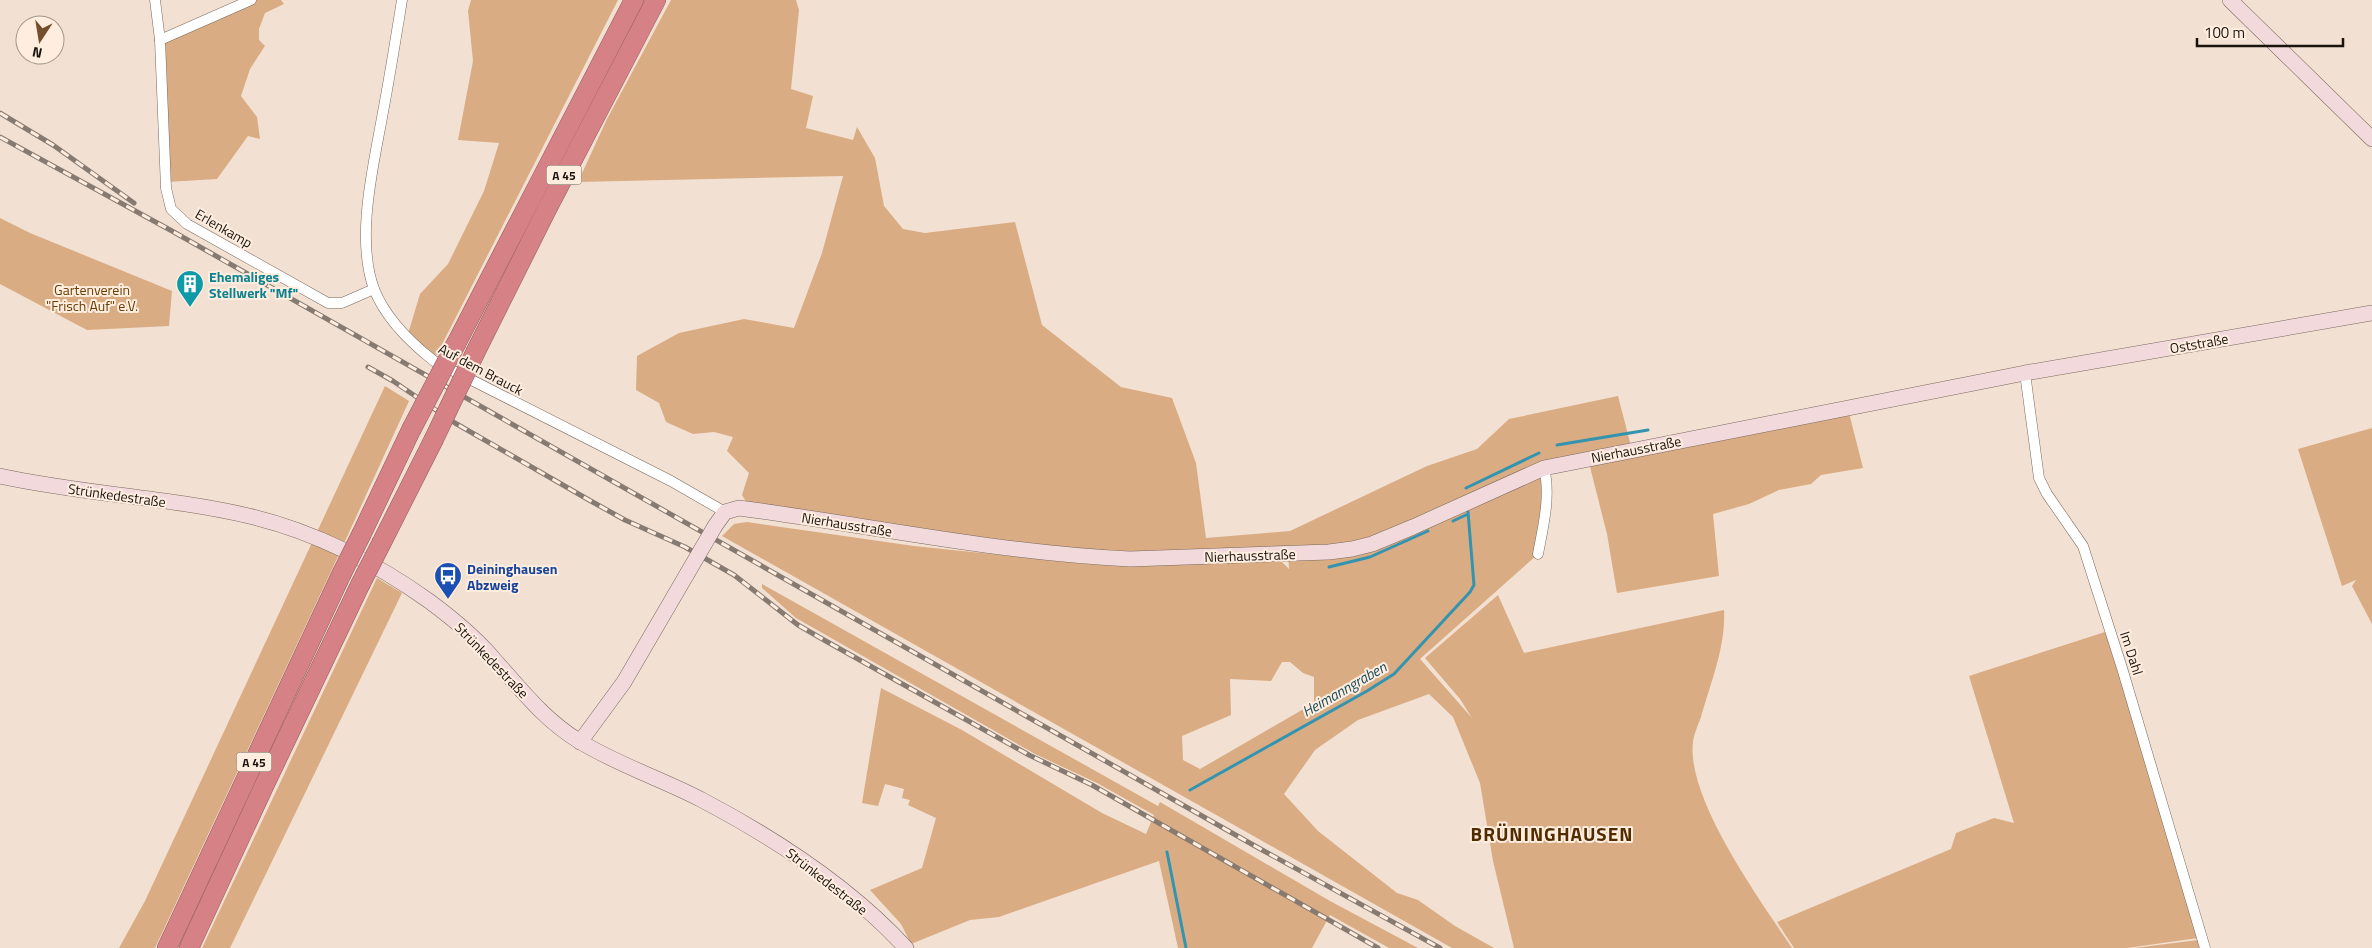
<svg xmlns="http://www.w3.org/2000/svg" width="2372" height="948" font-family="'Titillium Web',sans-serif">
  <rect width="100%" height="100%" fill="#f2e0d2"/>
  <g fill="#daac83" fill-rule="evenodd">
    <path d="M251 0H281L284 4 265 13 259 29V40L265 46 250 69 241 96 257 117 260 139 248 136 217 179 167 182 161 40Z"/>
    <path d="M471 0H618L434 360 407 337 420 294 448 264 484 191 499 143 458 140 473 61 468 11Z"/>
    <path d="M671 0H796L799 10 791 89 813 96 806 128 853 140 857 127 875 158 884 206 903 229 925 233 1015 222 1042 325 1121 387 1172 398 1196 463 1206 538 1290 531 1427 466 1477 449 1509 419 1618 396 1632 450 1846 401 1863 468 1821 475 1811 484 1779 490 1749 504 1713 514 1719 576 1617 593 1607 534 1588 459 1544 468 1538 554 1420 659 1472 718 1460 699 1425 658 1498 595 1524 653 1724 610C1726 646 1711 682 1701 717 1698 725 1694 734 1693 742 1686 799 1761 901 1792 948H1514L1493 861 1480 783 1453 717 1429 694 1358 720 1315 750 1284 794 1318 831 1397 893 1418 900 1455 926 1494 948H1452L722 536 734 524 747 522 914 546 1070 562 1280 560 1289 569 1288 550 1106 554 1044 548 747 503 742 495 749 473 727 451 733 437 714 432 693 434 666 422 659 403 636 390 637 356 679 333 744 319 794 328 822 253 843 176 578 182 607 119ZM1282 662H1290L1303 673 1314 677V703L1200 769 1183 760 1182 736 1231 715 1230 679 1271 681Z"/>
    <path d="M0 218 30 233 172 291 169 326 87 330 0 284Z"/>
    <path d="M385 386 409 401 341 550 155 948H119L145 901Z"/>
    <path d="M2372 428V624L2352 586 2356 580 2342 586 2298 449Z"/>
    <path d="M377 578 402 593 230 948H202Z"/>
    <path d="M762 584 1158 806 1160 802 1330 901 1418 948H1389L1330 915 1312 948H1178L1159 861 999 917 970 920 911 944 901 924 870 890 922 868 936 818 908 805 910 800 902 798 904 789 885 784 878 806 862 803 881 688 962 730 1102 813 1146 834 1154 815 1097 783 1035 754 796 618 762 588Z"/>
    <path d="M2108 631 2198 938 2127 948H1794L1777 922 1951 849 1956 833 1994 818 2014 823 1969 676Z"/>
    <path d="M2198 940 2200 948H2134Z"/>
  </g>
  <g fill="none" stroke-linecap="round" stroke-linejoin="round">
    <g stroke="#3394b0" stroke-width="3">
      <path d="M1557 445 1648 430"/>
      <path d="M1466 488 1539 453"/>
      <path d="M1453 521 1468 514"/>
      <path d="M1329 567 1370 557 1428 531"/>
      <path d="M1190 790 1367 691 1394 674 1470 592 1474 585 1468 512"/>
      <path d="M1167 852 1186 948"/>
    </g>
    <defs>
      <g id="street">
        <path d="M155 0 160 40 166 188 171 209 187 224 328 303H342L374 289"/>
        <path d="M402 0C396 37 390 75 383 112 374 164 355 237 374 289 385 317 411 343 434 361L671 481 725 512"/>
        <path d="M160 40 251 0"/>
        <path d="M2025 373 2039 478 2047 494 2083 546 2122 668 2205 948"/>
        <path d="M1538 554C1543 527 1551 496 1544 468"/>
      </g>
      <g id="secondary">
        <path d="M2230 0 2372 139"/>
        <path d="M0 476C82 494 167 497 249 516 313 531 376 563 429 601 452 618 474 636 492 657 519 687 544 720 579 741 618 765 662 779 702 800 776 839 849 886 906 948"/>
        <path d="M715 526 725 512 739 508C869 525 998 553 1130 559L1329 552 1352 549 1372 544 1413 527 1544 468 2025 373 2372 313"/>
        <path d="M580 742 624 682 687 574"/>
      </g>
      <g id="highway">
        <path d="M457 342 634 0"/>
        <path d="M476 351 546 211 656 0"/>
        <path d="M362 533 411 430"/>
        <path d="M382 542 433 441"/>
        <path d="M167 948 341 575"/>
        <path d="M189 948 264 786 360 585"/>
      </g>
    </defs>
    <use href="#street" stroke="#796a5d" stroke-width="11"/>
    <use href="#secondary" stroke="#796a5d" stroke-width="16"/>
    <use href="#highway" stroke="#935a5c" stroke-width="20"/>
    <use href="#street" stroke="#fff" stroke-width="10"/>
    <use href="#secondary" stroke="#f2d9db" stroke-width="15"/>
    <use href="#highway" stroke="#d58186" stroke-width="19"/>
    <defs>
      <g id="rail">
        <path d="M0 113 53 145 134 203"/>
        <path d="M0 137 172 231 1255 846 1440 948"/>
        <path d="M368 367 393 381 455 423 589 500 625 520 685 547 734 575 798 625 824 640 1029 755 1092 785 1378 948"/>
      </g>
    </defs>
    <use href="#rail" stroke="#877a71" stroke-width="5"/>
    <use href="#rail" stroke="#ffeedf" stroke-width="3" stroke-dasharray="9" stroke-linecap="butt"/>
    <defs>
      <path id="secondary-bridge" d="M687 574 715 526"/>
      <g id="highway-bridge">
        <path d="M411 430 457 342"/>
        <path d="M433 441 476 351"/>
        <path d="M341 575 362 533"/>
        <path d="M360 585 382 542"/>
      </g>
    </defs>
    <use href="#secondary-bridge" stroke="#796a5d" stroke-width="16" stroke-linecap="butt"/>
    <use href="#highway-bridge" stroke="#935a5c" stroke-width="20" stroke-linecap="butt"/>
    <use href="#secondary-bridge" stroke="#f2d9db" stroke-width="15"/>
    <use href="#highway-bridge" stroke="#d58186" stroke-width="19"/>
  </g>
  <defs>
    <symbol id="building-pin" viewBox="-11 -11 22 30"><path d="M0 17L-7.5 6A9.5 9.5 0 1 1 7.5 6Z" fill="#0f9aa8" stroke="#ffeedf"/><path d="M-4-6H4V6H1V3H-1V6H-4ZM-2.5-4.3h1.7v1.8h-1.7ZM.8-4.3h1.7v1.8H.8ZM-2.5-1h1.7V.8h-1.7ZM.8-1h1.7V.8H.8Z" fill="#fff"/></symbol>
    <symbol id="bus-pin" viewBox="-11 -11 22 30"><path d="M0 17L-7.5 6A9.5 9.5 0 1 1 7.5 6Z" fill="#1a4fb4" stroke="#ffeedf"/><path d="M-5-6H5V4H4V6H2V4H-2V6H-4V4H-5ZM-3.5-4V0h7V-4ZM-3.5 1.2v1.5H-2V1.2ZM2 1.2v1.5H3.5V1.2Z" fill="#fff"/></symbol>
  </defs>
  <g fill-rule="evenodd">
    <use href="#building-pin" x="174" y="268" width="32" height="43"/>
    <use href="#bus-pin" x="432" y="560" width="32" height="43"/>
  </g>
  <g text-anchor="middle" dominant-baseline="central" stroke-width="4" stroke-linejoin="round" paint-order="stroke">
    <g fill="#ffeedf" stroke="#5e554d" stroke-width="1">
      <rect x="546.5" y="165.5" width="35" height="19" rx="4"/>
      <rect x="236.5" y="752.5" width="35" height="19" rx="4"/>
    </g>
    <g font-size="12" font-weight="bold" fill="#19130e">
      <text x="564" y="175">A 45</text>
      <text x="254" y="762">A 45</text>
    </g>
    <g font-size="14" fill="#19130e" stroke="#ffeedf">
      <text transform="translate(224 228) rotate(30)">Erlenkamp</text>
      <text transform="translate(2199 343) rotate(-10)">Oststraße</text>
      <text transform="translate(481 369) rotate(28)">Auf dem Brauck</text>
      <text transform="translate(1636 449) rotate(-11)">Nierhausstraße</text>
      <text transform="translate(117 495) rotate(8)">Strünkedestraße</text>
      <text transform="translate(847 524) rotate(9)">Nierhausstraße</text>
      <text transform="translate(1250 555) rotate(-2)">Nierhausstraße</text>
      <text transform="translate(2132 653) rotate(72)">Im Dahl</text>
      <text transform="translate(492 660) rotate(46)">Strünkedestraße</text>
      <text transform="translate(827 881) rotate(38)">Strünkedestraße</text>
    </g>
    <g font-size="14" font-weight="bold" fill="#0d838f" stroke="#ffeedf" text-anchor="start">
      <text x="209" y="276">Ehemaliges<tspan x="209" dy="16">Stellwerk "Mf"</tspan></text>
    </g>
    <g font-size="14" fill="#6b3c04" stroke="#ffeedf">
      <text x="92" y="289">Gartenverein<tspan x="92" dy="16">"Frisch Auf" e.V.</tspan></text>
    </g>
    <g font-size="14" font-weight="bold" fill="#164399" stroke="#ffeedf" text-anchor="start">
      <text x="467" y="568">Deininghausen<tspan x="467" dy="16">Abzweig</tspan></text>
    </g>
    <g font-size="15" font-style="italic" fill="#194e5d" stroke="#ffeedf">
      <text transform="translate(1344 689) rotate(-30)">Heimanngraben</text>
    </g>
    <g font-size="19" font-weight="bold" letter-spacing="1" fill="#532b00" stroke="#ffeedf">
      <text x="1552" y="833">BRÜNINGHAUSEN</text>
    </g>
  </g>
  <g transform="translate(40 40) rotate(192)"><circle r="24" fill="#ffeedf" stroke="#a3968b"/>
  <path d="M0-4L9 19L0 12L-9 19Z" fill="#754e2b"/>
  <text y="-8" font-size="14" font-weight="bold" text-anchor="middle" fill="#19130e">N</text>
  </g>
  <path d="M2197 38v8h146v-8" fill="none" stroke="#19130e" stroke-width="2.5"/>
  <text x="2204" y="38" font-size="15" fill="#19130e" stroke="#ffeedf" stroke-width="4" paint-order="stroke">100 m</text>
</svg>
